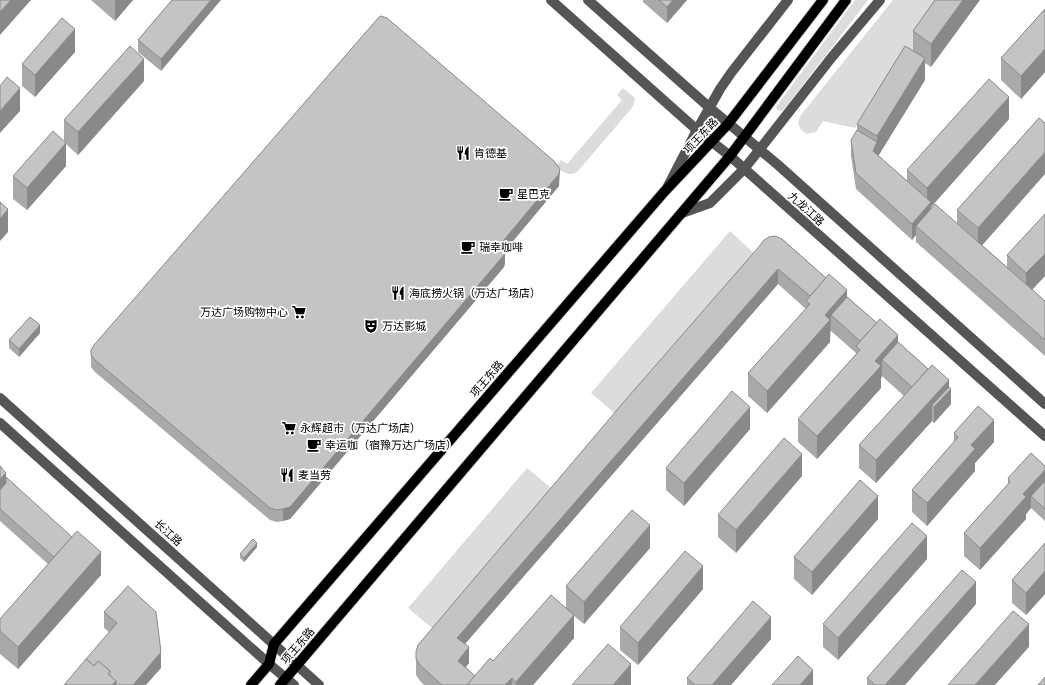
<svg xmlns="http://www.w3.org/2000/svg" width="1045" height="685" font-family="'Source Sans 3','Noto Sans SC',sans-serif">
  <rect width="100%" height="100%" fill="#fff"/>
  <g fill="#dcdcdc">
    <path d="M855 0H868L786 107 782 111 777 110 776 107Z"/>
    <path d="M893 0H951L855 128 823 121 816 132 807 134 801 130 798 123 801 115Z"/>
    <path d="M623 88 635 98 634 104 631 109 577 172C568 177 563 172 556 166L561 160 567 164 622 100 617 95Z"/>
    <path d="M730 231 758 257 619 417 591 393Z"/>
    <path d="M527 468 557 493 438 633 408 608Z"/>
  </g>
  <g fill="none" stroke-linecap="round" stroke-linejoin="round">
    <defs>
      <g id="major">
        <path d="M251 685 269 664 274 644 664 192 728 124 823 0"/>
        <path d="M280 685 730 156 846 0"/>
      </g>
    </defs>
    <use href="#major" stroke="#dbdbdb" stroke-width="12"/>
    <g stroke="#555" stroke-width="10">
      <path d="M551 0 697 130 730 156 1045 436"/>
      <path d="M588 0 710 108 777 164 1045 404"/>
      <path d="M668 186 697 130 720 89 731 73 788 0"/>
      <path d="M682 213 710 203 744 169 760 149 832 57 880 0"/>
      <path d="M0 398 319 685"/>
      <path d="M0 423 269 664 294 685"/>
    </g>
    <use href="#major" stroke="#000" stroke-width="10"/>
  </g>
  <g fill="#a9a9a9">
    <path d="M91 0H133L115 21Z"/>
    <path d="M172 0 161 71 138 52V40Z"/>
    <path d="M643 0H687L667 23 643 2Z"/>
    <path d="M935 0 931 67 925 63V80L878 156 907 181V170L1009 119 931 207V209L957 224V210L1039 118 982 245 1007 267V255L1045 276 1032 290 1045 301V356L916 242V235L912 240 856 189 851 156V140L857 130V124L913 50V31Z"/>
    <path d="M1045 9V72L1021 99 1001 80V58Z"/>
    <path d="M75 52 35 97 22 86V64Z"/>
    <path d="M144 81 78 155 66 144V166L27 210 13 199V176L64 141V120Z"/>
    <path d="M559 186 505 250V263L504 267 290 519 283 521 277 522 270 520 95 372 91 367V355Z"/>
    <path d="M782 239 949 387 951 404 934 423 932 421 876 483 859 468V445L904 396 882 376 881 378V388L817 459 798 442V419L856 354V353L831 331 830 332V342L767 413 748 396V373L806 309 778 284 465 644 469 663 466 667 475 676 566 608V586L650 548 584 624 574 616V638L533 685H424L420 681 416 675V652Z"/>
    <path d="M40 333 19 357 9 348V340Z"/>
    <path d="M750 429 684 506 666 490V468Z"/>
    <path d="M954 433 994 442 975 463V471L927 526 912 512V490L954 442Z"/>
    <path d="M0 466 6 477 101 575 18 669 0 654V619L48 564 0 521Z"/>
    <path d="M1045 466V521L1031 508 1026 514V519L980 570 964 556V533L1008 484V478Z"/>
    <path d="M802 476 736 553 718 537V515Z"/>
    <path d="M878 519 812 595 794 579V557Z"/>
    <path d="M1045 543V594L1026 615 1012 603V580Z"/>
    <path d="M257 547 244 562 240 558V554Z"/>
    <path d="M927 559 838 660 823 647V624Z"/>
    <path d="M128 586 161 668 109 632 104 628V612Z"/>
    <path d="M703 589 638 665 620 650V627Z"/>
    <path d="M976 604 905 685H867V678Z"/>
    <path d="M771 639 731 685H687V678Z"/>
  </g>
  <g fill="#898989">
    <path d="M11 0H31L0 35V12Z"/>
    <path d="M115 0H133L115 21Z"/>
    <path d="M211 0H221L161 71V59Z"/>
    <path d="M673 0H687L667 23V7Z"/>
    <path d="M963 0H980L931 67V44Z"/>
    <path d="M75 29V52L35 97V75Z"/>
    <path d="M1045 49V72L1021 99V76Z"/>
    <path d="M925 58V80L877 158 873 151 877 142V136Z"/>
    <path d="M144 59V81L78 155V132Z"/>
    <path d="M20 88V111L0 133V111Z"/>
    <path d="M1009 97V119L931 207V218L916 226V235L912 240V224L927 206V188Z"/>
    <path d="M66 143V166L27 210V188Z"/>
    <path d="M1045 152V174L978 250V228Z"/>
    <path d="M560 169 559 186 504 252V240Z"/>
    <path d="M8 209V232L0 241V219Z"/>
    <path d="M505 250V263L504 267 290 519 283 521V509Z"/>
    <path d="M1045 254V276L1026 296V273Z"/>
    <path d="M778 269V284L457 653V638Z"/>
    <path d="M847 290V313L831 315 830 342 767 413V391L825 315Z"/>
    <path d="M40 325V333L19 357V349Z"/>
    <path d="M898 335V357L882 360V376L881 378V388L817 459V436L875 361Z"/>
    <path d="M949 380V391L951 389V404L934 423V407L932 405V421L876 483V460Z"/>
    <path d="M750 407V429L684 506V483Z"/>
    <path d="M994 420V442L975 463V471L927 526V503L971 445Z"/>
    <path d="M802 454V476L736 553V530Z"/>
    <path d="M1045 470V493L1031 496V508L1026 514V519L980 570V548L1023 494Z"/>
    <path d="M6 473V495L0 502V479Z"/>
    <path d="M878 496V519L812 595V572Z"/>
    <path d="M650 525V548L584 624V602Z"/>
    <path d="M927 536V559L838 660V638Z"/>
    <path d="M257 543V547L244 562V558Z"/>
    <path d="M101 552V575L18 669V647Z"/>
    <path d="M703 566V589L638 665V643Z"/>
    <path d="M1045 571V594L1026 615V593Z"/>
    <path d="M976 582V604L905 685H885Z"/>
    <path d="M574 615V638L533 685H516V682Z"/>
    <path d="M771 617V639L731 685H712Z"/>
    <path d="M1029 624V647L995 685H975Z"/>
    <path d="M469 647V663L458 676V661Z"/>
    <path d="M161 652V668L146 685H133Z"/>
    <path d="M631 664V685H613Z"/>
    <path d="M813 670V685H800Z"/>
    <path d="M512 678V685H505Z"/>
    <path d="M116 681V685H112Z"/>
  </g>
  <g fill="#c4c4c4" stroke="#898989">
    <path d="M0 0H11L0 12Z"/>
    <path d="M172 0H211L161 59 138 40Z"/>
    <path d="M659 0H673L667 7Z"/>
    <path d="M935 0H963L931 44 913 31Z"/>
    <path d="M1045 9V49L1021 76 1001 58Z"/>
    <path d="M381 16 387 18 554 161 560 169 559 174 504 240 505 250 504 255 290 507 283 509 277 510 270 508 95 360 91 355V350L94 345 379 17Z"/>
    <path d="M62 18 75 29 35 75 22 64Z"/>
    <path d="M130 46 144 59 78 132 64 120Z"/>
    <path d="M905 46 925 58 877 136 857 124Z"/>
    <path d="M7 77 20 88 0 111V86Z"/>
    <path d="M989 79 1009 97 927 188 907 170Z"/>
    <path d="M1039 118 1045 123V152L978 228 957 210Z"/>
    <path d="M857 130 877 142 873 151 931 202 912 224 856 173 851 140Z"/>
    <path d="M53 131 66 143 27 188 13 176Z"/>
    <path d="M0 202 8 209 0 219Z"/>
    <path d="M935 204 1045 301V340L916 226Z"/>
    <path d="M1045 214V254L1026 273 1007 255Z"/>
    <path d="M775 236 782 239 826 278 810 296 778 269 457 638 469 647 458 661 475 676 467 685H442L420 665 416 659V652L418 645 622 404 757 249 764 240 769 237Z"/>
    <path d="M829 274 847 290 825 315 830 320 767 391 748 373 810 304 806 301Z"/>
    <path d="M847 297 877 323 860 341 831 315Z"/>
    <path d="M30 317 40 325 19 349 9 340Z"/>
    <path d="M880 319 898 335 875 361 881 366 817 436 798 419 860 350 856 346Z"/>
    <path d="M898 342 928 369 912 387 882 360Z"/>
    <path d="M932 365 949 380 876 460 859 445Z"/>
    <path d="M949 387 951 389 934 407 932 405Z"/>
    <path d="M732 391 750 407 684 483 666 468Z"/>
    <path d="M978 406 994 420 971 445 975 449 927 503 912 490 958 437 954 433Z"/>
    <path d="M784 438 802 454 736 530 718 515Z"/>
    <path d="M1031 453 1045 466V470L1023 494 1026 497 980 548 964 533 1010 482 1008 478Z"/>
    <path d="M0 466 6 473 0 479Z"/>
    <path d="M6 477 72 537 54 557 0 509V490L6 483Z"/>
    <path d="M860 480 878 496 812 572 794 557Z"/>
    <path d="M1045 481V509L1031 496Z"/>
    <path d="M632 510 650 525 584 602 566 586Z"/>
    <path d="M912 523 927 536 838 638 823 624Z"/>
    <path d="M77 531 101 552 18 647 0 631V619Z"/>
    <path d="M253 539 257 543 244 558 240 554Z"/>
    <path d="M1045 543V571L1026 593 1012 580Z"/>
    <path d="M685 551 703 566 638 643 620 627Z"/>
    <path d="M962 570 976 582 885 685H875L867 678Z"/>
    <path d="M128 586 156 612 161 652 133 685H116V681L110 676V671L98 661 94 666 86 659 117 623 104 612Z"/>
    <path d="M551 595 574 615 516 682 512 678 505 685H467L490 658 493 661Z"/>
    <path d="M753 601 771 617 712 685H695L687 678Z"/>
    <path d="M1013 611 1029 624 975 685H948Z"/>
    <path d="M608 644 631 664 613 685H572Z"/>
    <path d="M798 656 813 670 800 685H772Z"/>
    <path d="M86 659 94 666 98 661 110 671 108 674 116 681 112 685H64Z"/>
    <path d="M1045 677V685H1038Z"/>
  </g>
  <defs>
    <symbol id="restaurant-bare" viewBox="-9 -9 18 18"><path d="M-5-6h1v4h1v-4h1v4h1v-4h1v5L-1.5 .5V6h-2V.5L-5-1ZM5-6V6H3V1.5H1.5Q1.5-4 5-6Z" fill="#000" stroke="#fff" stroke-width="2.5" paint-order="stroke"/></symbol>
    <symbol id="cafe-bare" viewBox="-9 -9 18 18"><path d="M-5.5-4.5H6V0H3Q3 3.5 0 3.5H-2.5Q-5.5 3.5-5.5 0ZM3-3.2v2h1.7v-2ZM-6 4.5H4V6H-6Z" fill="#000" stroke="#fff" stroke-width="2.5" paint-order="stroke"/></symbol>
    <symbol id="supermarket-bare" viewBox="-9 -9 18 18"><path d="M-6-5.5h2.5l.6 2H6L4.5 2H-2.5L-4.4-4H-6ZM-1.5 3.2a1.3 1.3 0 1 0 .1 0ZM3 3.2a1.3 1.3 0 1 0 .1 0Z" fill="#000" stroke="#fff" stroke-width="2.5" paint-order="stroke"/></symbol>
    <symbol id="theatre-bare" viewBox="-9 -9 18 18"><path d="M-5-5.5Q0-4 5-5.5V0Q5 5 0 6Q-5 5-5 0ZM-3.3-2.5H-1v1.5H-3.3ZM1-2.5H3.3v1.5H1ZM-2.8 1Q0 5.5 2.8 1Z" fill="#000" stroke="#fff" stroke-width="2.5" paint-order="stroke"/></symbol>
  </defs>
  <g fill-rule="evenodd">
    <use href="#restaurant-bare" x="453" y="143" width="20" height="20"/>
    <use href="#cafe-bare" x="496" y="184" width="20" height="20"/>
    <use href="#cafe-bare" x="458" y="237" width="20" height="20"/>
    <use href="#restaurant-bare" x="388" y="283" width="20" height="20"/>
    <use href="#supermarket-bare" x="289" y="302" width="20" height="20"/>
    <use href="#theatre-bare" x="361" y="316" width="20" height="20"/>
    <use href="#supermarket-bare" x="279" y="418" width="20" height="20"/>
    <use href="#cafe-bare" x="304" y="435" width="20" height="20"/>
    <use href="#restaurant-bare" x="277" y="465" width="20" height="20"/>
  </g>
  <g text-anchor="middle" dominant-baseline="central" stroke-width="3.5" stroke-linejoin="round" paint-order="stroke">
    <g font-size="11" fill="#000" stroke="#fff">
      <text transform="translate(701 136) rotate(-47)">项王东路</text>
      <text transform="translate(806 209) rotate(42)">九龙江路</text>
      <text transform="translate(487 379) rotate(-49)">项王东路</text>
      <text transform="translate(168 533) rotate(42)">长江路</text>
      <text transform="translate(298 646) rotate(-49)">项王东路</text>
    </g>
    <g font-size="11" fill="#000" stroke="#fff" text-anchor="start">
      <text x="474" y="153">肯德基</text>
      <text x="517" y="194">星巴克</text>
      <text x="479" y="247">瑞幸咖啡</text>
      <text x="409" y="293">海底捞火锅（万达广场店）</text>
      <text x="288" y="312" text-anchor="end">万达广场购物中心</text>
      <text x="382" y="326">万达影城</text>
      <text x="300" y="428">永辉超市（万达广场店）</text>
      <text x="325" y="445">幸运咖（宿豫万达广场店）</text>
      <text x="298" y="475">麦当劳</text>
    </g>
  </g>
</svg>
